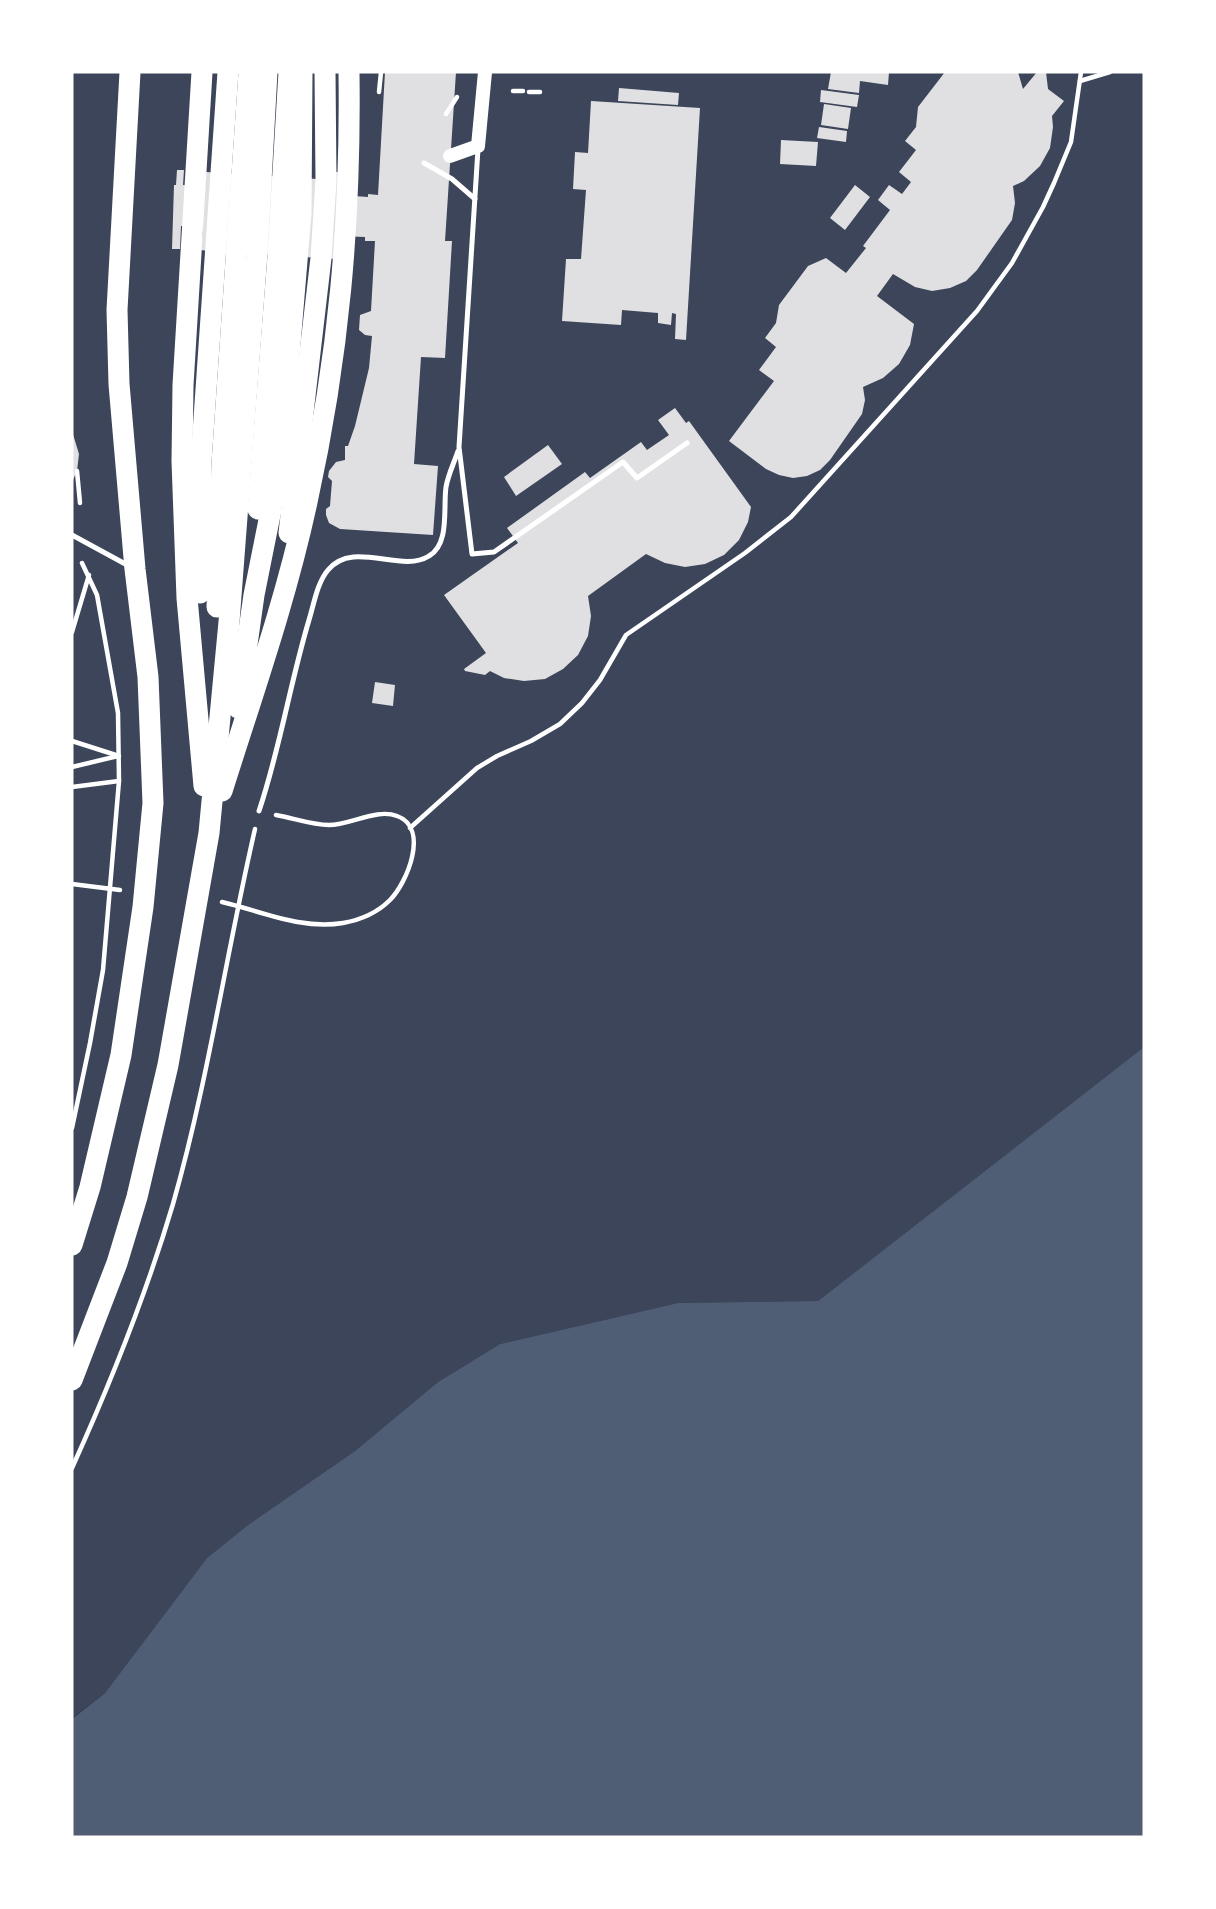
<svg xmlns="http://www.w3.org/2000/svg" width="1216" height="1909" font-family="'Source Serif 4',serif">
  <rect width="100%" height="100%" fill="#2d3142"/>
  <path fill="#3c4559" d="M72 72H1144V1047L818 1301 678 1303 500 1344 438 1382 355 1451 248 1525 207 1558 105 1693 72 1718Z"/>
  <path fill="#4f5d75" d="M1144 1047V1837H72V1719L105 1693 207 1558 248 1525 355 1451 438 1382 500 1344 678 1303 818 1301Z"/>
  <g fill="#e0e0e3">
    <path d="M385 72H456L445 241H452L445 358 421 357 414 464 438 466 433 535 340 529 329 523 326 515V509L330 506 332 481 328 477 329 471 336 462 345 460V446H348L355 426 369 368 372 336 365 335 359 330 360 315 371 311 375 241H365V237L338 236 336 259 208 251 201 250 203 228 181 226 180 249H172L174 185H176L177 170H184L183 185 205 186 206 172 317 179 334 172H342L340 195 368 197V194L378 195Z"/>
    <path d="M831 72H889L888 85 860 81 859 93 828 89Z"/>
    <path d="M945 72H1018L1023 89 1037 72H1046L1048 89 1064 101 1052 116 1053 127 1050 148 1040 166 1024 181 1013 186 1015 203 1012 220 977 270 966 281 950 288 932 291 915 287 893 274 877 296 914 324 910 345 899 364 883 378 863 387 865 400 862 414 830 460 820 470 807 476 793 478 779 475 766 469 729 441 774 381 759 370 776 347 765 338 776 323 779 305 808 266 826 258 846 273 866 248 863 246 890 210 878 200 889 185 902 194 911 182 899 172 916 150 905 141 916 127 918 107Z"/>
    <path d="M619 88 679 93 678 105 618 101Z"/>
    <path d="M821 90 859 95 857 107 820 102Z"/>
    <path d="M591 101 700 108 686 340 675 339 676 314 672 313 671 325 658 323V313L622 310 621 325 562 321 566 259H581L586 190 573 189 575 152 588 153Z"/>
    <path d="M824 104 851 108 848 129 821 125Z"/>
    <path d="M819 127 847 131 846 142 817 138Z"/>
    <path d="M781 140 818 142 816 166 780 164Z"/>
    <path d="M855 185 870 197 845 230 830 218Z"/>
    <path d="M675 408 686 423 689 421 751 507 748 522 739 540 724 555 705 564 685 567 665 563 646 554 588 596 591 616 588 636 578 655 563 669 545 679 524 681 504 678 490 671 485 675 465 671 464 669 486 653 444 595 518 543 507 528 585 472 590 478 641 442 647 450 669 435 658 420Z"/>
    <path d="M72 431 79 454 77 471 72 482Z"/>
    <path d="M548 445 562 464 516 496 504 477Z"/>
    <path d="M375 682 395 685 393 706 372 703Z"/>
  </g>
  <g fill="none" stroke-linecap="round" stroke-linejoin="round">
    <g stroke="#fff" stroke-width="4.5">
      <path d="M1080 81 1110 72"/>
      <path d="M513 91H523"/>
      <path d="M379 92 381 72"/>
      <path d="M529 92H540"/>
      <path d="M446 114 457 97"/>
      <path d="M77 471 80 503"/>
      <path d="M72 632 89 575"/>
      <path d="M72 741 119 756"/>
      <path d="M72 767 118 756"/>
      <path d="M72 787 119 781"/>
      <path d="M410 828 477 768 497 756 531 741 560 724 582 703 600 680 626 635 745 553 791 517 977 311 1012 263 1043 207 1054 183 1071 142 1081 72"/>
      <path d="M72 884 120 890"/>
      <path d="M222 902C261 911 301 930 343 923 360 920 378 912 390 900 407 883 430 828 397 816 377 808 350 825 329 825 312 825 293 818 276 815"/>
      <path d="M72 1128 90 1043 103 970 119 781 118 713 97 595 82 563"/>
      <path d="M72 1468C111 1382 146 1295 173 1204 208 1082 226 954 255 829"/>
    </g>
    <g stroke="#fff" stroke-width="5">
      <path d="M478 149 459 447 472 554 494 552 623 462 637 478 687 443"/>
      <path d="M424 163 452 179 475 199"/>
      <path d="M72 535 129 566"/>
      <path d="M259 811C280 749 290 683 309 620 314 604 317 583 328 570 353 539 401 574 429 556 450 544 443 508 446 487 448 475 454 463 458 451"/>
    </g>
    <path stroke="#fff" stroke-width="14" d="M450 156 478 146 485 72"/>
    <g stroke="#fff" stroke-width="21">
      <path d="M202 72 183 385 182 461 187 598 204 786"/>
      <path d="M258 509 278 256 289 72"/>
      <path d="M289 533 321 258 326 180 325 72"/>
      <path d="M200 593 201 462 228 72"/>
      <path d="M217 607 222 463 249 72"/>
      <path d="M238 708 254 595 271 510 286 392 301 213 302 72"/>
      <path d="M222 791C252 696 286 600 307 502 339 357 351 221 349 72"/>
      <path d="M72 1245 90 1187 121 1055 143 907 153 803 148 677 135 569 119 384 117 310 130 72"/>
      <path d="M72 1380 117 1263 137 1197 168 1065 209 833 229 622 257 254 267 72"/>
    </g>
  </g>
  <rect width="1216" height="1909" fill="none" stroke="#ffffff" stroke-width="147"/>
</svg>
